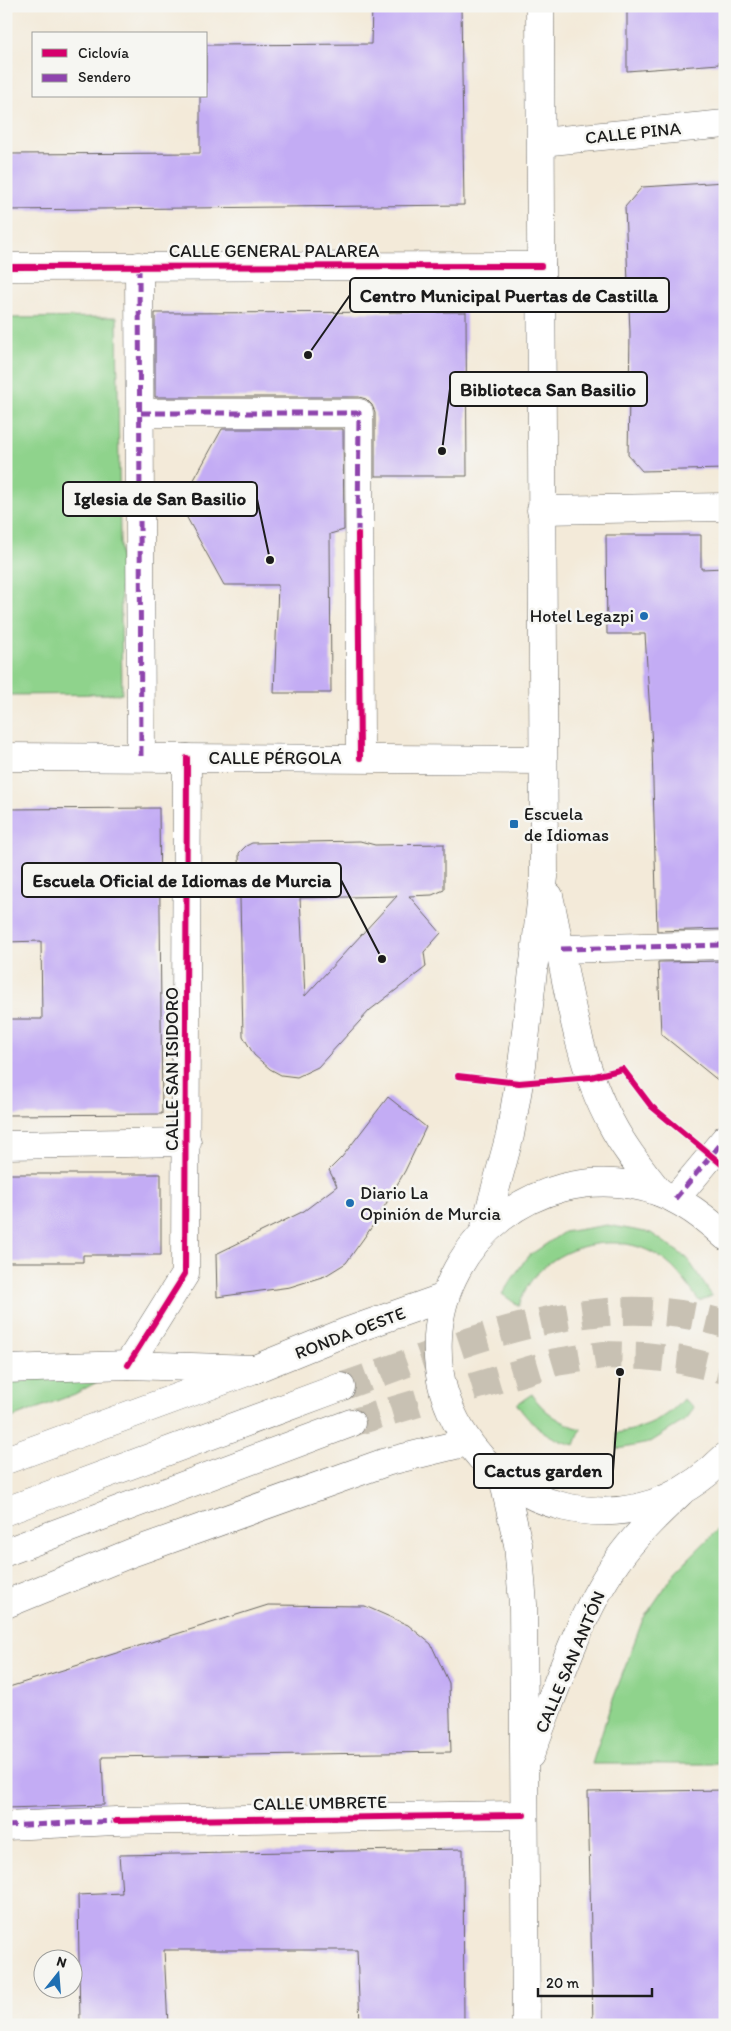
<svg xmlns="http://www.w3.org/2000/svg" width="731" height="2031" font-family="Itim,sans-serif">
  <rect width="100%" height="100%" fill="#f6f6f2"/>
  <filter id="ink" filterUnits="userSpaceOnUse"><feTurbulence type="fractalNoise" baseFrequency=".02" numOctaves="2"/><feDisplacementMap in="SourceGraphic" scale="10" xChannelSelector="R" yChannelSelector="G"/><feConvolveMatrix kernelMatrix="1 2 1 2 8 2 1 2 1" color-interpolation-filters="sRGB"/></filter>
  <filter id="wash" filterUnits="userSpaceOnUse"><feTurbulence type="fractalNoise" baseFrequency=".0096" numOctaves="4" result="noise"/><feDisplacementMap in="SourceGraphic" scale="20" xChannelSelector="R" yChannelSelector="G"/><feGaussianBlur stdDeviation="1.12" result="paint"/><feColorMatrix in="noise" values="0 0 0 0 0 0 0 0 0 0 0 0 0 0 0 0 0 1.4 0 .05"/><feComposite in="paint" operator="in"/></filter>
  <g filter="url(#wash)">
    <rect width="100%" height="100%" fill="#f3ead9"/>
    <g fill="#8fd38c" stroke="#567854">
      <path d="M117 317 122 694 6 695V318Z"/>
      <path d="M607 1225 651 1233 687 1258 712 1296 699 1301C686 1282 673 1263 651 1252 604 1228 533 1253 519 1306L502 1294 527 1257 564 1232Z"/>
      <path d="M128 1365 75 1394 6 1420V1369Z"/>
      <path d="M532 1394C542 1411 562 1424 581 1429L575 1445C552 1441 529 1424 517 1404Z"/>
      <path d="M683 1399 694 1407 687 1419 649 1443 618 1449 616 1433C643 1429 665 1421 683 1399Z"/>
      <path d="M725 1522V1764H592L609 1710 643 1619 677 1570Z"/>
    </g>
    <g id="blocks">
      <g fill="#c3acf4" fill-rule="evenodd">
        <path d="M372 6H461L464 205 6 210V154L200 153V96H206V45L371 44Z"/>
        <path d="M627 6H719V64L627 71Z"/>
        <path d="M725 182V469L642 471 628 455 630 333 625 207 642 187Z"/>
        <path d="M466 312 467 476H375V412L372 405 366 399 359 397H155V313Z"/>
        <path d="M222 429H343L344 530 330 534 331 693H274L278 585H224L180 505Z"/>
        <path d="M606 535H701V569L725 568V929L657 931 652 746 645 634H607Z"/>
        <path d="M159 808 162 1114 6 1115V1019H42L41 941 6 942V809Z"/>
        <path d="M360 841 375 845 444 844V890L432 895 409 896 441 933 424 952 426 967 370 1010 318 1067 297 1077 281 1075 270 1069 254 1055 243 1036 239 853 246 846 252 843ZM397 896 305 996 300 898Z"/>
        <path d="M725 961V1086L661 1034 658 962Z"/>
        <path d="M388 1097 426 1127 405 1171 376 1221 346 1263 325 1276 290 1287 217 1297 216 1254 304 1211 337 1186 329 1170 342 1157Z"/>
        <path d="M6 1174H161V1255H83V1262H6Z"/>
        <path d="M268 1605 365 1606 408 1625 431 1644 449 1683 451 1752 102 1757 104 1805 6 1808V1688Z"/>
        <path d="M725 1790V2025H593L588 1792Z"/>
        <path d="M463 1849 464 2025H360L357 1950H164L168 2025H80L78 1895 122 1893 119 1855Z"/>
      </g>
    </g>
  </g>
  <g filter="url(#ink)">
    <use href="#blocks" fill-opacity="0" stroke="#67645e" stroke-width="1"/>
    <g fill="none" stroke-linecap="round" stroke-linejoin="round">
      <g stroke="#c8c1b3" stroke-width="28" stroke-dasharray="28 14" stroke-linecap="butt">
        <path d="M341 1387C463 1344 594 1284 725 1324"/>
        <path d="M351 1423 556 1362 603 1355 644 1356 682 1360 725 1370"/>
      </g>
      <defs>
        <g id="street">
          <path d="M541 142 725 124"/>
          <path d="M139 266 141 757"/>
          <path d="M6 267 541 266"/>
          <path d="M141 413H359L360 758"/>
          <path d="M541 510 725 507"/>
          <path d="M6 757 543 760"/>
          <path d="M561 949 725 945"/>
          <path d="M6 1145 187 1142"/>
          <path d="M675 1199 725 1139"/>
          <path d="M128 1365 185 1274 187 758"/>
          <path d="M6 1369 128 1365 255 1369"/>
          <path d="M6 1826 116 1821 524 1815"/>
        </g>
        <g id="secondary">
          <path d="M549 896C566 970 574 1056 611 1123 624 1148 642 1170 659 1192"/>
          <path d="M484 1231 510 1135 522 1065 544 877 540 6"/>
          <path d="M503 1478 518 1544 523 1604 526 2025"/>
          <path d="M530 1755C556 1690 580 1609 623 1553 640 1531 660 1512 681 1492"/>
        </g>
        <g id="primary">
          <path d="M725 1236C698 1211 669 1191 632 1185 537 1168 443 1239 438 1337 436 1370 444 1403 462 1432 485 1470 522 1497 565 1507 627 1521 681 1501 725 1457"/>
          <path d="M255 1369 346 1332 445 1297"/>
        </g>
        <g id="highway">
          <path d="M6 1460 255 1369"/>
          <path d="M6 1511 341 1387"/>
          <path d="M6 1552 351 1423"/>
          <path d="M6 1604 131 1553 386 1462 468 1442"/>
        </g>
      </defs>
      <use href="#street" stroke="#67645e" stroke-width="29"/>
      <use href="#secondary" stroke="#67645e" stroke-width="29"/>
      <use href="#primary" stroke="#67645e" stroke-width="29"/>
      <use href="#highway" stroke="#67645e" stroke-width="29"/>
      <use href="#street" stroke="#fff" stroke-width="28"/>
      <use href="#secondary" stroke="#fff" stroke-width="28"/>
      <use href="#primary" stroke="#fff" stroke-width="28"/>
      <use href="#highway" stroke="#fff" stroke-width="28"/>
      <g stroke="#8e44ad" stroke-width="5" stroke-dasharray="10 5" stroke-linecap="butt">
        <path d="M139 266 141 757"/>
        <path d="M141 413H359L358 534"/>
        <path d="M561 949 725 945"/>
        <path d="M675 1199 725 1139"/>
        <path d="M6 1826 116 1821"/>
      </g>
      <defs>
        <g id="cycleway">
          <path d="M6 267 541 266"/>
          <path d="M358 534 360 758"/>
          <path d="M458 1076 519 1083 591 1077 623 1069 651 1106 725 1167"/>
          <path d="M128 1365 185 1274 187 758"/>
          <path d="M116 1821 524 1815"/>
        </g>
      </defs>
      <use href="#cycleway" stroke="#f6f6f2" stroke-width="9"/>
      <use href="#cycleway" stroke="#d6006c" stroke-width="6"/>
    </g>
  </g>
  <g fill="#1f6fb2" stroke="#f6f6f2" stroke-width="2">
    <circle cx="644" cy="616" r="5"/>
    <rect x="509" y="819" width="10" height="10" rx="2.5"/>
    <circle cx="350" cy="1203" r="5"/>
  </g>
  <g text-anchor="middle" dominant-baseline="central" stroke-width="5" stroke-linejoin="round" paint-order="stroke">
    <g font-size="18" fill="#1c1c1c" stroke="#f6f6f2">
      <text transform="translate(633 133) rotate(-6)">CALLE PINA</text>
      <text x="274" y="251">CALLE GENERAL PALAREA</text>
      <text x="275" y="758">CALLE PÉRGOLA</text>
      <text transform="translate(172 1069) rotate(-90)">CALLE SAN ISIDORO</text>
      <text transform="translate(350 1333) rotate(-21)">RONDA OESTE</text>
      <text transform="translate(570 1662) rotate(-67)">CALLE SAN ANTÓN</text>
      <text transform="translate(320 1803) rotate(-1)">CALLE UMBRETE</text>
    </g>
    <g font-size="18" fill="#1c1c1c" stroke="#f6f6f2" text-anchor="start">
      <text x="634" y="616" text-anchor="end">Hotel Legazpi</text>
      <text x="524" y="814">Escuela<tspan x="524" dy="21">de Idiomas</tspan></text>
      <text x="360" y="1193">Diario La<tspan x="360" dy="21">Opinión de Murcia</tspan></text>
    </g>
  </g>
  <path fill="none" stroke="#1c1c1c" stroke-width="2" d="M308 355L350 295M442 451L450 389M270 560L257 499M382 959L341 880M620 1372L613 1471"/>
  <g fill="#1c1c1c" stroke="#f6f6f2" stroke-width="2">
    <circle cx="308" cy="355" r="5"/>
    <circle cx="442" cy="451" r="5"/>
    <circle cx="270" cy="560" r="5"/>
    <circle cx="382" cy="959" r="5"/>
    <circle cx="620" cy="1372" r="5"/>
  </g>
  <g fill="#f6f6f2" stroke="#1c1c1c" stroke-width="2">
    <rect x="350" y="278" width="319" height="34" rx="5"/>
    <rect x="450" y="372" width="197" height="34" rx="5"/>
    <rect x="63" y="482" width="194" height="34" rx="5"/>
    <rect x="22" y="863" width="319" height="34" rx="5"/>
    <rect x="474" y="1454" width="139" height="34" rx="5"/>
  </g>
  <g font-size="19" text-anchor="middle" font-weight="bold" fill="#1c1c1c">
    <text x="509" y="302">Centro Municipal Puertas de Castilla</text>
    <text x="548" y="396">Biblioteca San Basilio</text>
    <text x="160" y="505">Iglesia de San Basilio</text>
    <text x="182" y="887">Escuela Oficial de Idiomas de Murcia</text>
    <text x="543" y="1477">Cactus garden</text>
  </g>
  <rect width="731" height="2031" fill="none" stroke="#f6f6f2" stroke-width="25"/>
  <rect x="32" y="32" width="175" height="65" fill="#f6f6f2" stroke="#9f9f9c"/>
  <rect x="42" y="49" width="25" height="8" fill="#d6006c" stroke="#9f9f9c"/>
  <text x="78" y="58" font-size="15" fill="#1c1c1c">Ciclovía</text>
  <rect x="42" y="74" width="25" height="8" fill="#8e44ad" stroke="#9f9f9c"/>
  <text x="78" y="82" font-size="15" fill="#1c1c1c">Sendero</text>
  <g transform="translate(58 1974) rotate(17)"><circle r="24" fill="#f6f6f2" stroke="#9f9f9c"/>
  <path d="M0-4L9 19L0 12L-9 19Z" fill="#1f6fb2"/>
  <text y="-8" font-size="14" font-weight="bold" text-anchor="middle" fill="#1c1c1c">N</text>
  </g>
  <path d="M538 1988v8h114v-8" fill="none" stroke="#1c1c1c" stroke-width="2.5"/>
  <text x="546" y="1988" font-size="15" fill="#1c1c1c" stroke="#f6f6f2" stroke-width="4" paint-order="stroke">20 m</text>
</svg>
